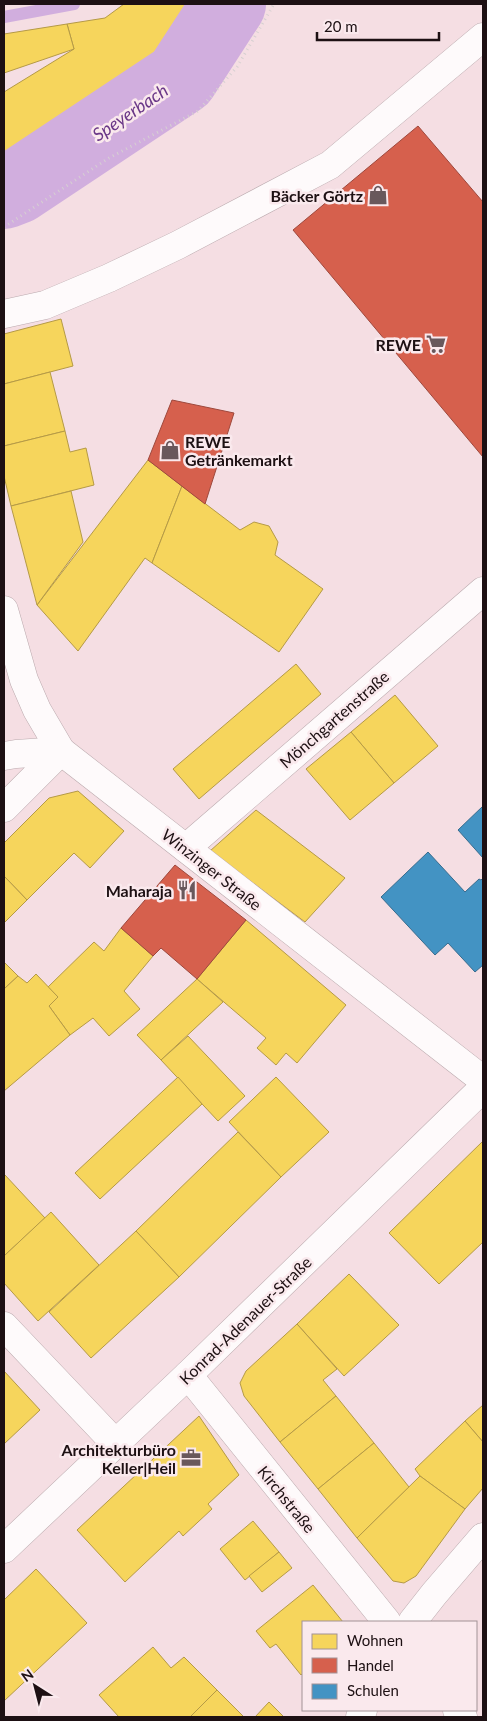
<svg xmlns="http://www.w3.org/2000/svg" width="487" height="1721" font-family="Lato,sans-serif">
  <rect width="100%" height="100%" fill="#f5dee3"/>
  <g fill="#f6d55c" stroke="#b59a46">
    <path d="M124 4H210L178 46 4 164V92L74 49 67 24 105 18Z"/>
    <path d="M67 24 74 49 4 73V34Z"/>
    <path d="M61 319 73 366 4 384V334Z"/>
    <path d="M50 372 65 431 4 446V384Z"/>
    <path d="M65 431 70 452 86 448 94 485 11 506 4 476V446Z"/>
    <path d="M148 460 182 486 152 563 145 558 78 651 37 605Z"/>
    <path d="M182 486 240 530 254 522 269 526 278 542 275 555 323 589 279 652 152 563Z"/>
    <path d="M71 491 83 542 37 605 11 506Z"/>
    <path d="M296 664 321 694 199 799 173 769Z"/>
    <path d="M395 695 438 746 394 783 351 732Z"/>
    <path d="M351 732 394 783 350 820 306 769Z"/>
    <path d="M78 791 124 831 90 868 74 853 27 900 4 876V843L49 798Z"/>
    <path d="M256 810 345 878 305 922 210 851Z"/>
    <path d="M4 876 27 900 4 923Z"/>
    <path d="M246 920 346 1005 297 1063 286 1053 276 1065 257 1048 266 1038 197 979Z"/>
    <path d="M121 928 153 956 124 991 140 1009 109 1036 93 1018 70 1035 49 1006 58 997 48 987 94 942 104 951Z"/>
    <path d="M4 962 18 976 4 989Z"/>
    <path d="M36 974 58 997 49 1006 70 1035 4 1091V989L18 976 27 983Z"/>
    <path d="M197 979 223 1002 161 1060 137 1035Z"/>
    <path d="M188 1036 245 1096 218 1121 161 1060Z"/>
    <path d="M178 1077 202 1104 100 1199 75 1173Z"/>
    <path d="M276 1077 329 1132 281 1177 229 1122Z"/>
    <path d="M238 1132 281 1177 179 1277 136 1231Z"/>
    <path d="M483 1141V1242L439 1284 389 1233Z"/>
    <path d="M5 1175 45 1218 4 1256V1176Z"/>
    <path d="M51 1212 99 1265 38 1321 4 1283V1256Z"/>
    <path d="M136 1231 179 1277 91 1358 49 1312Z"/>
    <path d="M349 1274 399 1325 344 1376 297 1324Z"/>
    <path d="M297 1324 337 1369 323 1380 336 1396 280 1442 244 1396 240 1383 246 1371Z"/>
    <path d="M4 1371 40 1410 4 1444Z"/>
    <path d="M336 1396 374 1443 318 1489 280 1442Z"/>
    <path d="M483 1405V1442L465 1421Z"/>
    <path d="M199 1416 239 1475 208 1504 212 1509 183 1536 179 1531 125 1582 77 1530Z"/>
    <path d="M465 1421 483 1442V1488L465 1509 420 1476 415 1469Z"/>
    <path d="M374 1443 409 1487 357 1538 318 1489Z"/>
    <path d="M420 1476 465 1509 416 1576 404 1583 393 1581 357 1538Z"/>
    <path d="M253 1521 279 1552 245 1580 220 1549Z"/>
    <path d="M279 1552 292 1568 262 1592 249 1576Z"/>
    <path d="M36 1569 87 1623 4 1701V1600Z"/>
    <path d="M313 1585 343 1622H303V1673L301 1675 276 1644 270 1648 256 1631Z"/>
    <path d="M153 1647 171 1668 184 1657 217 1690 190 1717H119L99 1695Z"/>
    <path d="M217 1690 244 1717H190Z"/>
    <path d="M269 1702 284 1717H255Z"/>
  </g>
  <g fill="#d6604d" stroke="#9e483c">
    <path d="M418 126 483 202V457L293 230Z"/>
    <path d="M172 400 234 413 205 504 148 460Z"/>
    <path d="M175 865 246 920 197 979 161 948 153 956 121 928Z"/>
  </g>
  <g fill="#4393c3" stroke="#386c8e">
    <path d="M483 806V858L458 830Z"/>
    <path d="M428 852 465 892 479 879 481 880 483 878V965L475 972 448 943 435 955 381 897Z"/>
  </g>
  <g fill="none" stroke-linecap="round" stroke-linejoin="round">
    <path stroke="#d1aede" stroke-width="12" d="M4 17 74 4"/>
    <path stroke="#d1aede" stroke-width="74" d="M4 192 17 187 181 78 229 4"/>
    <defs>
      <g id="minor">
        <path d="M4 314 45 305 109 278 178 245 330 165 483 37"/>
        <path d="M4 610 24 680 37 710 61 751 483 1080"/>
        <path d="M4 756 16 754 61 751"/>
        <path d="M4 808 61 751"/>
        <path d="M186 848 483 591"/>
        <path d="M4 1326 116 1444"/>
        <path d="M188 1375 387 1622"/>
        <path d="M4 1549 188 1375 483 1088"/>
        <path d="M412 1622 434 1594 483 1537"/>
        <path d="M457 1710 463 1717"/>
        <path d="M360 1717 363 1710"/>
      </g>
    </defs>
    <use href="#minor" stroke="#bbaaae" stroke-width="29"/>
    <path stroke="#d6d0d1" stroke-width="3" stroke-dasharray="1 4" stroke-linecap="butt" d="M4 227 109 158 198 111 237 67 274 4"/>
    <use href="#minor" stroke="#fefafb" stroke-width="28"/>
  </g>
  <defs>
    <symbol id="shop-bare" viewBox="-9 -9 18 18"><path d="M-5-2.5h2.3a2.7 3.5 0 0 1 5.4 0H5L5.5 6h-11ZM-1.5-2.5h3a1.5 2.3 0 0 0-3 0Z" fill="#69585c" stroke="#fae9ed" stroke-width="2.5" paint-order="stroke"/></symbol>
    <symbol id="supermarket-bare" viewBox="-9 -9 18 18"><path d="M-6-5.5h2.5l.6 2H6L4.5 2H-2.5L-4.4-4H-6ZM-1.5 3.2a1.3 1.3 0 1 0 .1 0ZM3 3.2a1.3 1.3 0 1 0 .1 0Z" fill="#69585c" stroke="#fae9ed" stroke-width="2.5" paint-order="stroke"/></symbol>
    <symbol id="restaurant-bare" viewBox="-9 -9 18 18"><path d="M-5-6h1v4h1v-4h1v4h1v-4h1v5L-1.5 .5V6h-2V.5L-5-1ZM5-6V6H3V1.5H1.5Q1.5-4 5-6Z" fill="#69585c" stroke="#fae9ed" stroke-width="2.5" paint-order="stroke"/></symbol>
    <symbol id="office-bare" viewBox="-9 -9 18 18"><path d="M-6-3h4V-5.5h4V-3h4V5H-6ZM-1-4.5V-3h2v-1.5ZM-6 0V1H6V0Z" fill="#69585c" stroke="#fae9ed" stroke-width="2.5" paint-order="stroke"/></symbol>
  </defs>
  <g fill-rule="evenodd">
    <use href="#shop-bare" x="364" y="181" width="28" height="28"/>
    <use href="#supermarket-bare" x="422" y="330" width="28" height="28"/>
    <use href="#shop-bare" x="156" y="436" width="28" height="28"/>
    <use href="#restaurant-bare" x="173" y="876" width="28" height="28"/>
    <use href="#office-bare" x="177" y="1444" width="28" height="28"/>
  </g>
  <g text-anchor="middle" dominant-baseline="central" stroke-width="5" stroke-linejoin="round" paint-order="stroke">
    <g font-size="16" font-weight="bold" fill="#1d1013" stroke="#fae9ed" text-anchor="end">
      <text x="363" y="195">Bäcker Görtz</text>
      <text x="421" y="344">REWE</text>
      <text x="185" y="441" text-anchor="start">REWE<tspan x="185" dy="18">Getränkemarkt</tspan></text>
      <text x="172" y="890">Maharaja</text>
      <text x="176" y="1449">Architekturbüro<tspan x="176" dy="18">Keller|Heil</tspan></text>
    </g>
    <g font-size="16" fill="#1d1013" stroke="#fae9ed">
      <text transform="translate(334 719) rotate(-41)">Mönchgartenstraße</text>
      <text transform="translate(212 869) rotate(38)">Winzinger Straße</text>
      <text transform="translate(245 1320) rotate(-44)">Konrad-Adenauer-Straße</text>
      <text transform="translate(287 1499) rotate(51)">Kirchstraße</text>
    </g>
    <g font-size="18" font-style="italic" fill="#6b3888" stroke="#fae9ed">
      <text transform="translate(130 112) rotate(-34)">Speyerbach</text>
    </g>
  </g>
  <rect width="487" height="1721" fill="none" stroke="#1d1013" stroke-width="10"/>
  <rect x="302" y="1621" width="175" height="90" fill="#fae9ed" stroke="#a29296"/>
  <rect x="312" y="1634" width="25" height="15" fill="#f6d55c" stroke="#a29296"/>
  <text x="347" y="1646" font-size="15" fill="#1d1013">Wohnen</text>
  <rect x="312" y="1658" width="25" height="15" fill="#d6604d" stroke="#a29296"/>
  <text x="347" y="1671" font-size="15" fill="#1d1013">Handel</text>
  <rect x="312" y="1684" width="25" height="15" fill="#4393c3" stroke="#a29296"/>
  <text x="347" y="1696" font-size="15" fill="#1d1013">Schulen</text>
  <g transform="translate(35 1686) rotate(324)" stroke="#fae9ed" stroke-width="4" paint-order="stroke">
  <path d="M0-4L9 19L0 12L-9 19Z" fill="#1d1013"/>
  <text y="-8" font-size="14" font-weight="bold" text-anchor="middle" fill="#1d1013">N</text>
  </g>
  <path d="M317 32v8h122v-8" fill="none" stroke="#1d1013" stroke-width="2.5"/>
  <text x="324" y="32" font-size="15" fill="#1d1013" stroke="#fae9ed" stroke-width="4" paint-order="stroke">20 m</text>
</svg>
